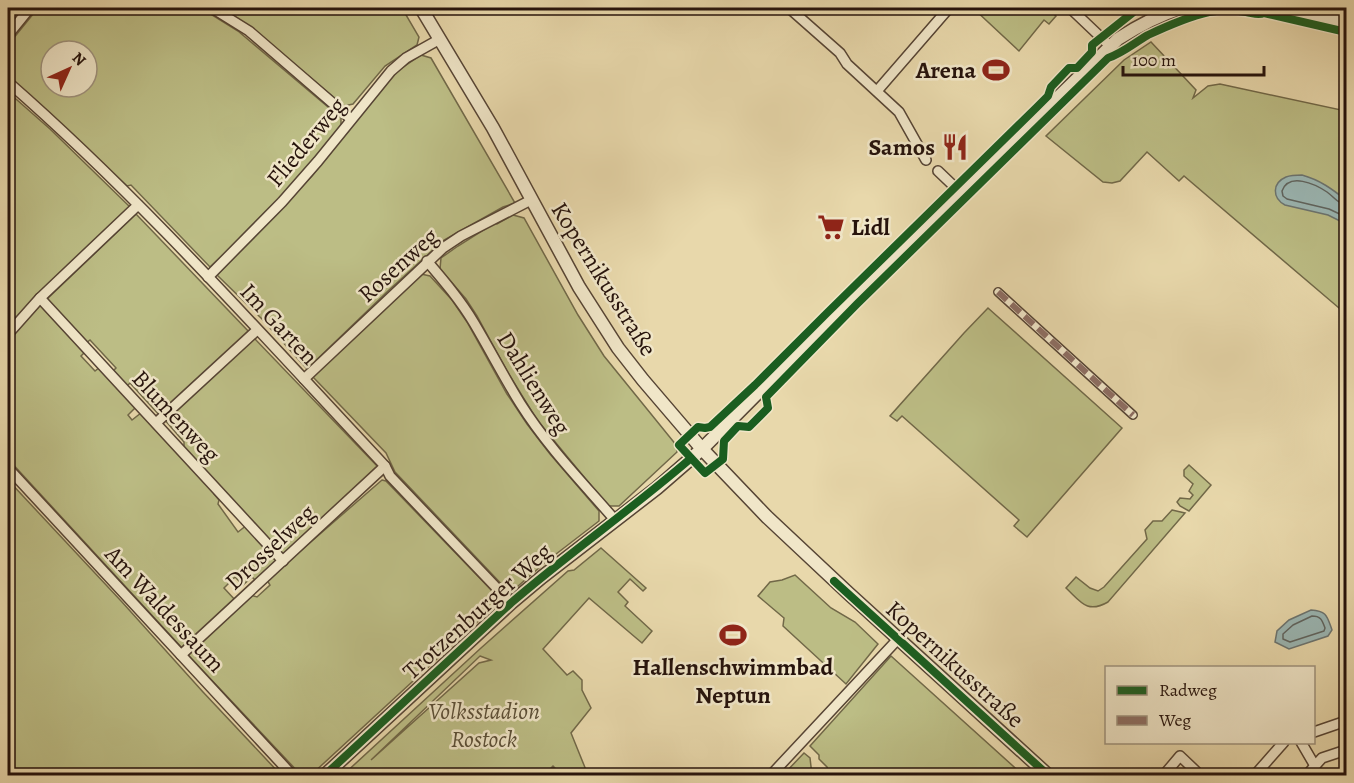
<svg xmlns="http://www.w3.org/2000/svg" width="1354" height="783" font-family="Alegreya,serif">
  <rect width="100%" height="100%" fill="#e8d8ab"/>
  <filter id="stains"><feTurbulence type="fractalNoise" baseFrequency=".00333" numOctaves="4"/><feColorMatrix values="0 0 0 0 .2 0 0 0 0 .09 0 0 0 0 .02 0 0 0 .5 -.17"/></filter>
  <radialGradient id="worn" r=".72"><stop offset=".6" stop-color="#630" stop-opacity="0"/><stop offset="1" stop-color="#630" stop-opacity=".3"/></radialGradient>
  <g fill="#bcbd85" stroke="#716848" stroke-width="1.5" fill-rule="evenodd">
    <path d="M38 8H201L238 31 341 118V127L323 151 234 248 226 252 210 267 131 185 127 186 41 105 8 76V45ZM51 51H87V87H51Z"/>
    <path d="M223 8H402L419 37 417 45 385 66 353 104 344 106 305 73Z"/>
    <path d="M973 8H1047L1056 16 1049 24 1044 20 1019 51Z"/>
    <path d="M1151 42 1196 90 1193 98 1208 86 1220 84 1346 111V314L1184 176 1179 181 1147 152 1120 181 1112 183 1103 182 1046 136 1124 60Z"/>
    <path d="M421 55 431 58 515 203 503 207 444 240 389 290 307 369 262 319 217 275 281 209 312 176 385 84 399 70Z"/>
    <path d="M8 92 50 129 130 207 8 331Z"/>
    <path d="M136 214 251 334 161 417 130 383 126 387 112 372 116 368 90 340 85 344 46 300Z"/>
    <path d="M513 215 524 218 578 315 604 356 677 446V452L619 506H608L537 420 507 371 477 316 466 299 440 269 441 258 458 246 496 222 497 224Z"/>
    <path d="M421 274 430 276 452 300 467 322 507 394 527 424 550 454 599 511V521L547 561 510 593 395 472 386 453 313 377 391 299Z"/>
    <path d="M41 304 85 352 81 356 95 371 100 367 137 406 128 415 132 420 141 413 214 491V494L219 500 218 504 238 532 247 525 278 560 256 581 252 577 243 585 235 577 224 588 236 601 183 649 8 459V340Z"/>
    <path d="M988 308 1122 428 1027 537 1014 526 1019 520 902 416 897 421 890 416 964 333Z"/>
    <path d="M254 338 378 467 283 557 184 450V442L164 419Z"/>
    <path d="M1189 465 1211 485 1189 511 1180 506 1177 502 1180 498 1190 499 1193 495 1189 491 1193 484 1184 476V470Z"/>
    <path d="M8 480 122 602 203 692 281 775H8V479Z"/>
    <path d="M382 480 386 481 501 600 311 775H301L188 655 251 595 257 597 270 585 267 580Z"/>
    <path d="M1172 510 1185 513 1108 602C1087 614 1081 602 1066 588L1076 577 1090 588 1098 591 1104 587 1147 539 1145 530 1153 521H1162Z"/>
    <path d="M601 548 646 588 643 591 630 579 618 592 628 602 625 606 652 631 642 643 589 598 543 649 567 675 573 671 582 680V690L591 708 571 733 586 770 581 775H570L569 774 562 775 553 766 543 776 343 775 481 648 568 571 574 570ZM480 656 491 660 479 663 371 760Z"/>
    <path d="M795 575 831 608 855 622 878 644 846 684 783 626 784 618 758 596 770 582 782 580Z"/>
    <path d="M891 656 1023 775 834 776 830 772 829 773 827 767 819 759V755L810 746Z"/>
    <path d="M804 753 810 758 812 775H794L792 774 783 775Z"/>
  </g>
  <g fill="#9bb7b4" stroke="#6c7571" stroke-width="1.5">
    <path d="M1302 175C1320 180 1332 189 1346 200V224L1328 215 1285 205C1272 198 1272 183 1286 177 1291 175 1296 175 1302 175Z"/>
    <path d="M1311 610C1327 611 1327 616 1332 630L1328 636 1289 649 1275 642 1277 631 1289 620Z"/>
  </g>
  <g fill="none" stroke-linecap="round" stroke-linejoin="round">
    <g stroke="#606560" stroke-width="1.5">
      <path d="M1346 205C1338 204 1334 197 1327 192 1315 184 1289 172 1282 191L1283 196 1287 199 1329 209 1346 217"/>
      <path d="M1312 616C1321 616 1322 620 1325 628L1324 631 1290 642 1283 639V634L1293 625Z"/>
    </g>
    <defs>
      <path id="pedestrian" d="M998 292 1133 415"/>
      <g id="minor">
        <path d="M212 8 249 31 351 119"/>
        <path d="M789 8 840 53 847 64 899 112 926 160"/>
        <path d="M1070 8 1110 46"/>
        <path d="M8 35 30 8"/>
        <path d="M8 82C143 200 263 336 385 466L390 476 511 603"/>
        <path d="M877 91 949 8"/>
        <path d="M938 171 961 193"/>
        <path d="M427 261C444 281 461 301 474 323 490 350 504 377 520 403 547 446 582 482 615 520"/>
        <path d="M208 277 282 202 318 161 391 71 406 58 440 39"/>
        <path d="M40 298 283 561"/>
        <path d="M8 334 40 298 138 205"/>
        <path d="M304 379 443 248 461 236 531 200"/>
        <path d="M156 423 257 330"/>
        <path d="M8 468 293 776"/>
        <path d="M181 655 385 466"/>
        <path d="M1314 732 1346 721"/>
        <path d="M1301 742 1315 766"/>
        <path d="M770 776 898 639"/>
        <path d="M1163 776 1180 756 1201 776"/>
        <path d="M1254 776 1284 742"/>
        <path d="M1306 776 1322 758 1346 750"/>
      </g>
      <g id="tertiary">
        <path d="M421 8 493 128 579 287 618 348 643 380 702 449 767 517 847 592 1049 776"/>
        <path d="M1280 8 1346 22"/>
        <path d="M324 776 511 603 542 577 657 488 702 449 854 296 1118 39C1138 26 1159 15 1181 8"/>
      </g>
    </defs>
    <use href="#pedestrian" stroke="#564434" stroke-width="10"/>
    <use href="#minor" stroke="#564434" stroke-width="12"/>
    <use href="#tertiary" stroke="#564434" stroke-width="15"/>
    <use href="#pedestrian" stroke="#f0e6c8" stroke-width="7"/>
    <use href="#minor" stroke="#f0e6c8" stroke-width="9"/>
    <use href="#tertiary" stroke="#f0e6c8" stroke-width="12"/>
    <path stroke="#8d6e63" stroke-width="6" stroke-dasharray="12 6" stroke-linecap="butt" d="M998 292 1133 415"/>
    <defs>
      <g id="cycleway">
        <path d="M1142 8 1136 10 1092 45V52L1077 68H1069L1051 87 1048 96 1036 108 827 313 755 385 710 427 705 428 698 427 679 445 705 473 723 459 724 441 738 426 749 427 768 408 766 397 857 304 1108 58C1123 53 1134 43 1148 35 1165 27 1191 16 1209 12 1221 10 1234 10 1246 12 1253 13 1258 16 1264 13L1346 32"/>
        <path d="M834 581 1049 776"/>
        <path d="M324 776 511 603C569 553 632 509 690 459"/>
      </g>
    </defs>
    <use href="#cycleway" stroke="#f0e6c8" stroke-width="11"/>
    <use href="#cycleway" stroke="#1b5e20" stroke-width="8"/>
  </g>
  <defs>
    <symbol id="stadium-bare" viewBox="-9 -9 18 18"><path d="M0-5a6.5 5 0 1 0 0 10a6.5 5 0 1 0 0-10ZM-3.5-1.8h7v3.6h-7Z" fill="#8f2418" stroke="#f0e6c8" stroke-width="2.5" paint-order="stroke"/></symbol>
    <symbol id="restaurant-bare" viewBox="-9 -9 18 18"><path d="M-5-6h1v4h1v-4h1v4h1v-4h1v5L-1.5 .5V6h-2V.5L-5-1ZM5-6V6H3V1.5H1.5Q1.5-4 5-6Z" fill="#8f2418" stroke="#f0e6c8" stroke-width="2.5" paint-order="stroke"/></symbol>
    <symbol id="supermarket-bare" viewBox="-9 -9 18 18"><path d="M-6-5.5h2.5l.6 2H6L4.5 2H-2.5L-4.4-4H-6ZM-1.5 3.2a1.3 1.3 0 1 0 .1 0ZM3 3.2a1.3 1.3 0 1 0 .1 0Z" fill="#8f2418" stroke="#f0e6c8" stroke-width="2.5" paint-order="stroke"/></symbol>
  </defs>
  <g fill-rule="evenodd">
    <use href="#stadium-bare" x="977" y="51" width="38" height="38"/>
    <use href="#restaurant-bare" x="936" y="128" width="38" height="38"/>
    <use href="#supermarket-bare" x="812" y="208" width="38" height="38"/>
    <use href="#stadium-bare" x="714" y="616" width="38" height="38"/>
  </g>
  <g text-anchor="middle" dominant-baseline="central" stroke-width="5" stroke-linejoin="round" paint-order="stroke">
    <g font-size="24" font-weight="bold" fill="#26130c" stroke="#f0e6c8" text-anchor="end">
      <text x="976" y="70">Arena</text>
      <text x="935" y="147">Samos</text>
      <text x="851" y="227" text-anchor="start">Lidl</text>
      <text x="733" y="667" text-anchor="middle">Hallenschwimmbad<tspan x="733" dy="28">Neptun</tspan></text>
    </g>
    <g font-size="24" fill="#26130c" stroke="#f0e6c8">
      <text transform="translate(306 142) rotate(-50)">Fliederweg</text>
      <text transform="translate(398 265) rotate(-42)">Rosenweg</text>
      <text transform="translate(604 279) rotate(58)">Kopernikusstraße</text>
      <text transform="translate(279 324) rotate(47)">Im Garten</text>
      <text transform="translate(534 383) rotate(58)">Dahlienweg</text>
      <text transform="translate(176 416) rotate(47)">Blumenweg</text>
      <text transform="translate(270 547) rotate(-43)">Drosselweg</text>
      <text transform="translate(165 609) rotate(47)">Am Waldessaum</text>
      <text transform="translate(477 611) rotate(-42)">Trotzenburger Weg</text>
      <text transform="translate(955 664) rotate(42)">Kopernikusstraße</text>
    </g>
    <g font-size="24" font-style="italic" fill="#5a4e36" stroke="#f0e6c8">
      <text x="484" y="711">Volksstadion<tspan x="484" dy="28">Rostock</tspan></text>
    </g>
  </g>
  <rect width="1354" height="783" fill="none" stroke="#e8d8ab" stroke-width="30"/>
  <rect x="9" y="9" width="1336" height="765" fill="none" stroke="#26130c" stroke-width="3"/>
  <rect x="15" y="15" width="1324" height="753" fill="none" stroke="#26130c" stroke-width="1.5"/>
  <rect x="1105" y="666" width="210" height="78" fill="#f0e6c8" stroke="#9f927d" stroke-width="1.5"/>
  <rect x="1117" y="686" width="30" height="9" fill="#1b5e20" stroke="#9f927d" stroke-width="1.5"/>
  <text x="1159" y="696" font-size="18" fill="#26130c">Radweg</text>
  <rect x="1117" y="716" width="30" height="9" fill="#8d6e63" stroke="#9f927d" stroke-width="1.5"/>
  <text x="1159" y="726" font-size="18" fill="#26130c">Weg</text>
  <g transform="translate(69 69) rotate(45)"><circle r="28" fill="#f0e6c8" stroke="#9f927d" stroke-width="1.5"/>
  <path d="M0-4.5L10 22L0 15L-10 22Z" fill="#8f2418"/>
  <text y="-9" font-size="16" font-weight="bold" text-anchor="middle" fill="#26130c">N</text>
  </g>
  <path d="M1123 66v9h141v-9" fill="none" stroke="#26130c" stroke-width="3"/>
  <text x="1132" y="66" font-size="18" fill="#26130c" stroke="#f0e6c8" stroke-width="4.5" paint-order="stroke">100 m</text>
  <rect width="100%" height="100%" filter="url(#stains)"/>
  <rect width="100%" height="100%" fill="url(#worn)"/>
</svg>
